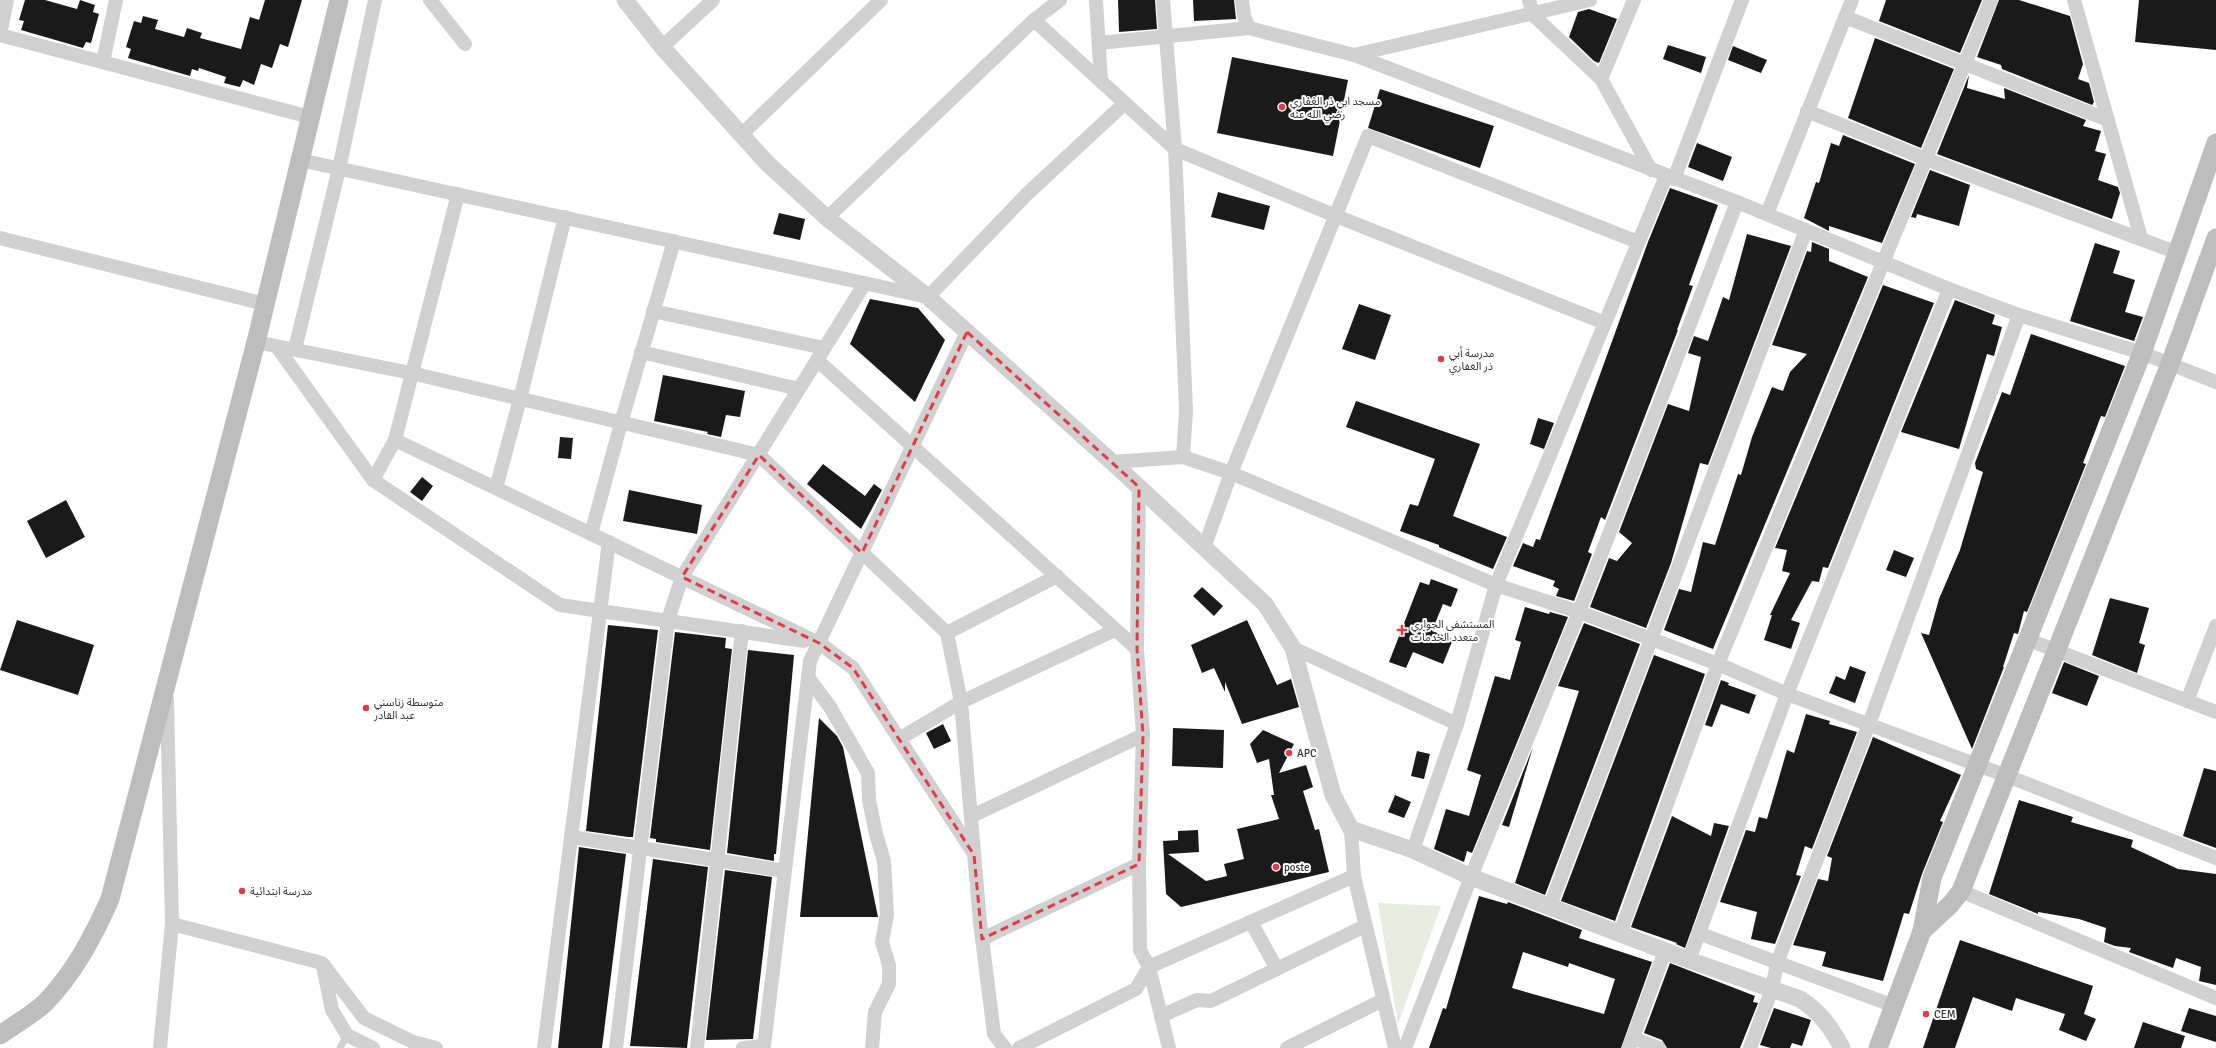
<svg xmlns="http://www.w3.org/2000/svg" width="2216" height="1048" font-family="Signika,'Noto Sans Arabic',sans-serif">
  <rect width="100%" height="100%" fill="#fff"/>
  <path fill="#e6ecdf" d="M1378 903 1441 906 1398 1024Z"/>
  <g fill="#1a1a1a" fill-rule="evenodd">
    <path d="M25 0H45L77 9 80 0 95 5 93 12 99 14 91 43 86 42 83 48 21 30 24 21 19 20Z"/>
    <path d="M265 0H302L288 47 280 44 272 68 261 64 254 85 243 80 240 87 224 83 226 77 199 68 198 71 192 69 190 76 128 58 131 49 126 47 134 21 141 23 143 16 158 20 155 29 184 37 187 28 202 33 200 38 241 49 250 17 259 20Z"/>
    <path d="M1118 0H1155L1157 29 1119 32Z"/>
    <path d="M1193 0H1234L1236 19 1194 21Z"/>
    <path d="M1886 0H1982L1960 53 1879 21Z"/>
    <path d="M1999 0H2019L2070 16 2083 64 2078 79 2089 83 2094 102 2092 105 2002 69 2001 65 1977 57Z"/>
    <path d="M2139 0H2216V50L2135 42Z"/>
    <path d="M1589 9 1617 19 1599 63 1594 61 1569 37 1578 12Z"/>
    <path d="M1875 38 1954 69 1921 148 1848 118Z"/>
    <path d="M1668 45 1706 57 1701 73 1663 59Z"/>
    <path d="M1733 46 1767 60 1761 73 1728 60Z"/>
    <path d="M1232 57 1348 80 1333 156 1217 133Z"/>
    <path d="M1969 75 1967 88 2005 99 2004 88 2086 120 2083 126 2101 131 2095 151 2106 154 2098 180 2118 187 2120 193 2112 219 1937 154Z"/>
    <path d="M1380 89 1494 126 1480 168 1368 128Z"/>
    <path d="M1843 135 1915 164 1882 243 1829 226V231L1804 218 1816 182 1819 183 1831 143 1839 146Z"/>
    <path d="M1697 143 1732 157 1723 181 1688 167Z"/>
    <path d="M1930 170 1970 185 1959 226 1917 214 1916 218 1911 217Z"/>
    <path d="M1670 188 1718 205 1689 285 1693 286 1677 330H1678L1605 520 1601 517 1588 552 1592 554 1574 601 1556 596 1559 589 1553 586 1555 581 1513 566 1523 543 1533 547 1536 539 1540 540 1648 242Z"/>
    <path d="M1218 192 1270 206 1264 230 1211 217Z"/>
    <path d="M779 213 805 219 800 240 773 234Z"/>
    <path d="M1747 234 1791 246 1708 465 1700 463 1671 563 1646 628 1590 607 1609 558 1617 561 1632 543 1619 532 1668 404 1689 411 1701 357 1688 353 1694 336 1708 341 1723 297 1729 300Z"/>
    <path d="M1812 242 1829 249V261L1868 277 1713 649 1664 630 1679 589 1691 592 1703 542 1715 545 1738 474 1741 475 1752 437 1772 387 1783 391 1790 372 1807 354 1772 345 1807 251 1811 252Z"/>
    <path d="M2095 243 2120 251 2113 273 2135 280 2125 312 2143 317 2134 341 2070 321Z"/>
    <path d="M1883 285 1934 303 1828 568 1823 567 1819 582 1812 581 1791 620 1800 623 1791 649 1764 640 1772 615H1770L1790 573 1782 571 1787 550 1775 548Z"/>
    <path d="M870 299 918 308 945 340 915 402 850 344Z"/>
    <path d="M1955 300 1995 315 1992 324 2002 327 1994 356 1987 354 1959 449 1901 432Z"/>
    <path d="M1359 304 1391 315 1375 360 1342 349Z"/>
    <path d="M2031 334 2125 366 2105 417 2101 416 2083 463 2086 464 2027 612 2024 611 2018 634 2014 633 2003 667H2004L1972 749 1921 633 1929 635 1939 599 1960 550 1983 472 1976 469 1975 463 2002 392 2010 395Z"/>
    <path d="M663 375 745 391 740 417 726 415 721 437 707 434 708 432 654 421Z"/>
    <path d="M1356 401 1480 444 1453 516 1507 537 1493 569 1439 547V545L1400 531 1410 504 1418 506 1435 459 1346 427Z"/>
    <path d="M1538 418 1554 423 1544 449 1530 444Z"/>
    <path d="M560 437 573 438 571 459 558 458Z"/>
    <path d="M823 464 865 496 874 484 882 490 861 529 807 484Z"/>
    <path d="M422 477 433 486 422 501 410 492Z"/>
    <path d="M629 490 702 505 697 534 623 521Z"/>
    <path d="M66 500 85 537 46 558 27 521Z"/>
    <path d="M1894 550 1914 558 1906 577 1886 570Z"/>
    <path d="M1431 579 1458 589 1451 607 1443 604 1432 631 1453 639 1443 664 1413 652 1406 668 1389 662 1420 582 1429 585Z"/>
    <path d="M1202 587 1223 606 1214 616 1193 596Z"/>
    <path d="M2110 598 2149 608 2139 643 2145 645 2137 673 2092 655Z"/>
    <path d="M1525 607 1549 614 1550 612 1568 617 1472 853 1467 851 1464 862 1434 849 1446 809 1469 816 1481 775 1467 770 1495 676 1510 680 1521 642 1515 640Z"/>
    <path d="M17 620 94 645 78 695 0 670Z"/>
    <path d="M1247 620 1277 685 1291 679 1299 707 1242 724 1225 682V692L1214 668 1202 673 1191 645Z"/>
    <path d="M1584 623 1640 644 1545 895 1515 883 1579 691 1558 686Z"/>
    <path d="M608 625 658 630 633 837H628L586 831Z"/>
    <path d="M675 632 726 638 725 648 732 649 710 850 656 842V839L650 838Z"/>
    <path d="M748 650 794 655 776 854H774V861L727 853Z"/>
    <path d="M1654 655 1705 674 1615 921 1561 901Z"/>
    <path d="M2064 662 2099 676 2087 706 2052 693Z"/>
    <path d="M1850 666 1866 672 1855 703 1829 693 1836 676 1845 680Z"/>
    <path d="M1721 680 1729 683 1728 685 1756 695 1749 714 1721 704 1712 727 1705 725Z"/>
    <path d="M1806 714 1830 721 1829 724 1857 732 1812 849 1805 846 1796 875 1801 876 1775 944 1751 939 1757 912 1720 902 1746 830 1755 832 1759 817 1767 819 1787 750 1794 753Z"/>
    <path d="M819 718 837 736 843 747 878 917H800Z"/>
    <path d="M943 724 951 741 934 749 926 733Z"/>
    <path d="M1173 728 1224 730 1223 768 1172 766Z"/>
    <path d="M1263 730 1294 744 1279 773 1306 765 1313 787 1303 791 1315 830 1319 829 1329 872 1181 907 1166 894 1163 841 1178 840V831L1198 830 1199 852 1168 854 1206 881 1227 876 1224 864 1244 859 1237 829 1279 819 1271 795H1274L1269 759 1257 763 1250 744Z"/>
    <path d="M1873 737 1961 775 1940 821 1943 822 1922 874 1909 914 1904 913 1883 981 1822 966 1826 952 1793 945 1818 879 1828 881 1832 858 1827 856Z"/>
    <path d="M1533 747 1509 827 1502 825Z"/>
    <path d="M1417 751 1430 754 1424 779 1411 776Z"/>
    <path d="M2204 768 2216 771V848L2183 836Z"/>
    <path d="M1395 795 1411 802 1404 818 1388 812Z"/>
    <path d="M2019 800 2073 817 2071 822 2133 840 2131 847 2178 869 2216 874V985L2199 981 2201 967 2176 958 2173 968 2129 952 2131 948 2115 946 2104 942 2106 928 2079 919 2038 912V914L1989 894Z"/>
    <path d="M1672 816 1711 836 1714 823 1729 826 1685 948 1676 944 1677 943 1631 927Z"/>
    <path d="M579 847 626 854 602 1048H558Z"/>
    <path d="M653 859 708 867 687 1048 630 1046Z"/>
    <path d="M725 870 772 877 753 1039 706 1040Z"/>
    <path d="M1479 896 1507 904 1508 902 1582 930 1579 938 1652 962 1621 1048H1429L1443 1008 1446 1009ZM1523 952 1568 967 1569 963 1615 979 1604 1014 1512 988Z"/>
    <path d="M1960 940 2093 986 2084 1014 2096 1019 2086 1041 2059 1030 2065 1014 2016 998 2012 1011 1973 997 1955 1048H1923Z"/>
    <path d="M1670 963 1755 996 1753 1002 1758 1003 1740 1048H1667L1662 1040 1644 1033Z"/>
    <path d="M1774 1008 1811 1020 1802 1046 1792 1043 1790 1048H1771L1760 1045Z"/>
    <path d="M2189 1008 2216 1016V1042L2181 1031Z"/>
    <path d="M2143 1022 2185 1036 2181 1048H2134Z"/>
  </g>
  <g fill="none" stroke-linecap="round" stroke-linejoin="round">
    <path stroke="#d0d0d0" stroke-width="7" d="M340 1048 347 1035"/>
    <g stroke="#d0d0d0" stroke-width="14">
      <path d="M430 0 465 44"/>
      <path d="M1096 0 1101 81"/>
      <path d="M1163 0 1175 149 1186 410 1183 457"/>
      <path d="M1242 0 1244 16 1249 28"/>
      <path d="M1529 0 1533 15 1601 79 1651 170"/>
      <path d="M2074 0 2141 238"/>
      <path d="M1845 17 2108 120"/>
      <path d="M1034 20 1175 149 1336 216 1605 323"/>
      <path d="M0 35 310 117"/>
      <path d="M0 35 7 0"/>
      <path d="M1099 43 1249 28 1354 55 1737 202 1949 289 2019 315 2142 353 2216 382"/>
      <path d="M662 47 713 0"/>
      <path d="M1354 55 1590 0"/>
      <path d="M103 62 116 0"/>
      <path d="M1601 79 1634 0"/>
      <path d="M1807 111 1926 159 2178 253"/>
      <path d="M741 135 881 0"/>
      <path d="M300 160 928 297 1027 194 1125 103"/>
      <path d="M1674 179 1742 0"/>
      <path d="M1767 214 1852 0"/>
      <path d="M827 218 1034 20 1060 0"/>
      <path d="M0 238 265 304"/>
      <path d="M653 311 824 348"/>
      <path d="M256 342 411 373 759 455 947 633 961 702 980 922 994 1034 1005 1048"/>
      <path d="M277 347 373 480 560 605 804 641"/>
      <path d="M295 349 339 169 375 0"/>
      <path d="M641 352 799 389"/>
      <path d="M817 360 1137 649"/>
      <path d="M395 440 819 643 853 668 974 854"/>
      <path d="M1112 462 1183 457 1231 473 1496 585 1579 612 1718 664 1787 694 2007 776 2216 858"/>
      <path d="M373 480 395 440 458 194"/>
      <path d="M1139 487 1137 649 1143 735 1139 864 1140 950 1149 967 1169 1048"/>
      <path d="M496 488 520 399 565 217"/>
      <path d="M591 534 621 423 674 241"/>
      <path d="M1204 548 1231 473 1368 136 1638 242"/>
      <path d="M947 633 1057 576"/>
      <path d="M2029 640 2216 712"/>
      <path d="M1293 648 1457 724"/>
      <path d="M808 677 830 707 868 773 869 800 876 834 884 861 887 915 882 942 889 965V984L875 1012 872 1048"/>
      <path d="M2187 701 2216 626"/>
      <path d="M899 739 961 702 1115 630"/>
      <path d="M972 816 1143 735"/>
      <path d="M1351 829 1354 876 1395 1048"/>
      <path d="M571 837 785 871"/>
      <path d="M1413 850 1457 724 1496 585 1666 176"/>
      <path d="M1961 891 2216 998"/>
      <path d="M1550 906 1806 230"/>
      <path d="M1251 922 1277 969"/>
      <path d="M172 924 322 963 364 1018 413 1042 436 1048"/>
      <path d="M1620 933 1718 664 1991 0"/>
      <path d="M1698 933 1894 1006"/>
      <path d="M982 939 1139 864"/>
      <path d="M1689 960 1787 694 1949 289"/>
      <path d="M323 966 332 1010 347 1035 373 1048"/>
      <path d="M1161 1016 1197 1000 1211 1001 1365 926"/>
      <path d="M1633 1038 1659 1048"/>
      <path d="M160 1048 172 924 167 699"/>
      <path d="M544 1048 609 542"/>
      <path d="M616 1048 668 620 682 577 865 283"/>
      <path d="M697 1048 742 631"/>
      <path d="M743 1048 764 1046 810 661 967 332"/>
      <path d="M1019 1048 1136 989 1149 967 1354 876"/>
      <path d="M1287 1048 1383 1000"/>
      <path d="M1405 1048 1471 877 1579 612 1737 202"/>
      <path d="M1629 1048 1665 951"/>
      <path d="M1750 1048 1772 989 1777 963 1869 724 2019 315"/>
    </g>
    <path stroke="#d0d0d0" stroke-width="17" d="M625 0 662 47 767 163 827 218 928 297 1112 462 1265 604 1293 648 1333 795 1351 829 1413 850 1471 877 1689 960 1800 999C1820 1012 1831 1027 1842 1048"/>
    <g stroke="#bdbdbd" stroke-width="19">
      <path d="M1922 931 1951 904 1961 891 2170 364 2216 238"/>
      <path d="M0 1035C14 1025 32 1015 45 1003 74 973 93 937 110 899L256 342 339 0"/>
      <path d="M1878 1048 1922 931 1932 878 2142 353 2216 143"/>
    </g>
  </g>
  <path fill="none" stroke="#e63946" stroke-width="3" stroke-dasharray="8 5" stroke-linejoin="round" d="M967 332 1139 487 1137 649 1143 735 1139 864 982 939 974 855 853 668 819 643 682 577 759 455 862 553Z"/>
  <g fill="#e63946" stroke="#fff" stroke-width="1.5">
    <circle cx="1282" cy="107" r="4"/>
    <circle cx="1441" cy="359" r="4"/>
    <path d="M1400 624h4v4h4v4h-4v4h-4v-4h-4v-4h4z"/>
    <circle cx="366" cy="708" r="4"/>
    <circle cx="1289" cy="753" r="4"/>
    <circle cx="1276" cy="867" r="4"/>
    <circle cx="242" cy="891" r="4"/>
    <circle cx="1926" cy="1014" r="4"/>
  </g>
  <g text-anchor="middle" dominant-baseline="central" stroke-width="4" stroke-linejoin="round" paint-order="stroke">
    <g font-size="11" fill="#333" stroke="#fff" text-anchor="start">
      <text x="1290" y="101">مسجد ابي ذر الغفاري<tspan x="1290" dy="13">رضي الله عنه</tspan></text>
      <text x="1449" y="353">مدرسة أبي<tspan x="1449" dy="13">ذر الغفاري</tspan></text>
      <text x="1411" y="624">المستشفى الجواري<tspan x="1411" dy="13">متعدد الخدمات</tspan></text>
      <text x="374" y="702">متوسطة زناسني<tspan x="374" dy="13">عبد القادر</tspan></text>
      <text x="1297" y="753">APC</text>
      <text x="1284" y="867">poste</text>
      <text x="250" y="891">مدرسة ابتدائية</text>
      <text x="1934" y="1014">CEM</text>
    </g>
  </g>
</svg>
